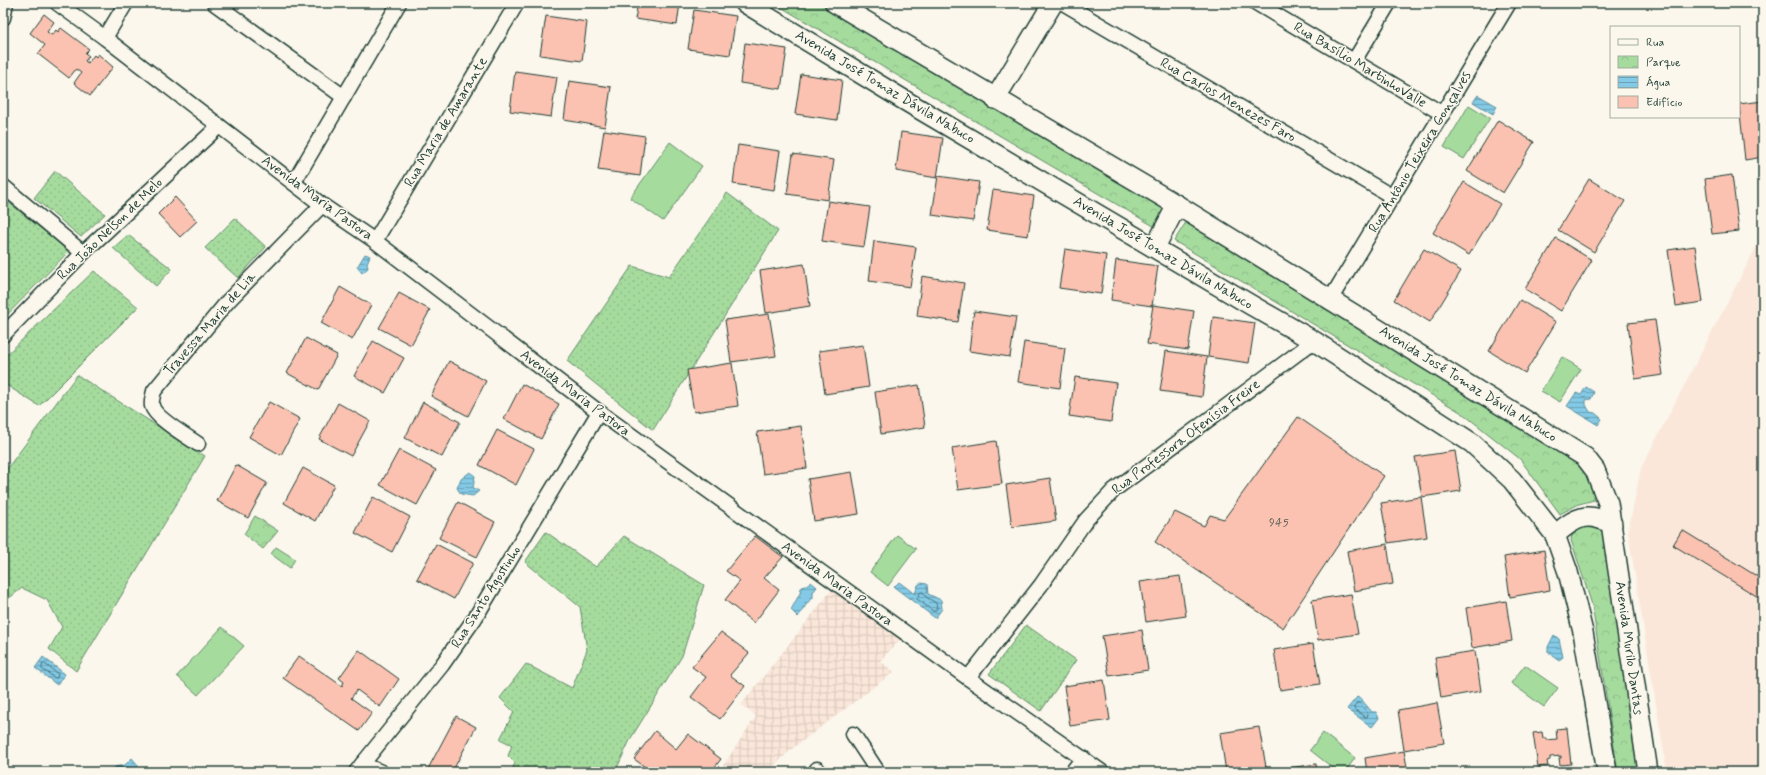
<svg xmlns="http://www.w3.org/2000/svg" width="1766" height="775" font-family="Mynerve,sans-serif">
  <defs>
    <pattern id="industrial-grid" width="8" height="8" patternUnits="userSpaceOnUse"><rect width="8" height="8" fill="#fbe7da"/><path d="M0 4h8M4 0v8" fill="none" stroke="#d7c7bc"/></pattern>
    <pattern id="grass-dots" width="8" height="8" patternUnits="userSpaceOnUse"><rect width="8" height="8" fill="#a6db9e"/><path d="M2 2h.1M6 6h.1" fill="none" stroke="#8ebd89" stroke-width="1.8" stroke-linecap="round"/></pattern>
    <pattern id="park-crowns" width="20" height="18" patternUnits="userSpaceOnUse"><rect width="20" height="18" fill="#a6db9e"/><path d="M2 6a3 3 0 1 1 6 0M12 15a3 3 0 1 1 6 0" fill="none" stroke="#8ebd89"/></pattern>
    <pattern id="water-rules" width="6" height="5" patternUnits="userSpaceOnUse"><rect width="6" height="5" fill="#84c9e5"/><path d="M0 2.5h6" fill="none" stroke="#6ba4ba"/></pattern>
  </defs>
  <rect width="100%" height="100%" fill="#fbf7ec"/>
  <filter id="ink" filterUnits="userSpaceOnUse"><feTurbulence type="fractalNoise" baseFrequency=".025" numOctaves="2"/><feDisplacementMap in="SourceGraphic" scale="8" xChannelSelector="R" yChannelSelector="G"/><feConvolveMatrix kernelMatrix="1 2 1 2 8 2 1 2 1" color-interpolation-filters="sRGB"/></filter>
  <g filter="url(#ink)">
    <path fill="#fbe7da" d="M1763 234V772H1667L1628 532 1641 468Z"/>
    <path fill="url(#industrial-grid)" d="M834 587 901 639 880 661 894 672 793 748 767 772H719L756 716 741 705Z"/>
    <g fill="url(#grass-dots)" stroke="#628c69">
      <path d="M55 171 105 214 81 237 34 198Z"/>
      <path d="M727 193 778 231 653 430 567 361 632 266 669 277Z"/>
      <path d="M3 198 69 251 3 319Z"/>
      <path d="M235 218 266 247 238 278 205 248Z"/>
      <path d="M128 235 172 269 156 286 113 248Z"/>
      <path d="M94 271 138 307 39 406 3 383V358Z"/>
      <path d="M77 375 205 456 76 671 49 649 62 627 47 600 22 588 3 603V474Z"/>
      <path d="M546 532 596 567 624 536 704 585 682 656 631 738 615 772H553L544 766 541 772H511L515 763 508 756 512 745 500 739 514 712 500 698 526 664 572 688 587 650 580 607 525 562Z"/>
      <path d="M1026 625 1076 660 1041 711 989 674Z"/>
    </g>
    <g fill="url(#park-crowns)" stroke="#628c69">
      <path d="M774 3H819L1168 206 1157 228Z"/>
      <path d="M1188 219 1519 419 1588 471 1598 499 1579 504 1560 514 1520 459 1462 413 1174 241Z"/>
      <path d="M255 516 278 531 263 549 244 534Z"/>
      <path d="M1588 522 1603 529 1641 772H1618L1592 605 1571 540 1573 528Z"/>
    </g>
    <g fill="#a6db9e" stroke="#628c69">
      <path d="M1469 105 1490 118 1464 159 1444 147Z"/>
      <path d="M670 142 702 166 663 221 630 198Z"/>
      <path d="M1562 357 1581 369 1560 402 1541 391Z"/>
      <path d="M897 535 916 549 888 586 870 572Z"/>
      <path d="M276 547 295 559 290 568 271 554Z"/>
      <path d="M222 627 244 646 198 695 177 676Z"/>
      <path d="M1525 665 1558 688 1544 707 1511 683Z"/>
      <path d="M1323 733 1355 758 1345 772H1338L1310 750Z"/>
    </g>
    <g fill="url(#water-rules)" stroke="#5c919e">
      <path d="M1478 95 1497 106 1493 114 1473 102Z"/>
      <path d="M365 254 370 256 367 263 368 268 362 273 357 267Z"/>
      <path d="M1586 387 1594 392 1591 399 1586 400V405L1590 412 1595 413 1602 419 1598 425 1567 406 1576 393 1581 395Z"/>
      <path d="M470 472 475 476 473 488 479 491 473 496 461 494 457 488 461 479Z"/>
      <path d="M811 582 817 587 813 592V598L808 602 798 617 791 610 800 593 801 588Z"/>
      <path d="M899 582 915 594 918 585 921 583 927 584 928 594 941 600 942 609 935 618 894 587Z"/>
      <path d="M1554 635 1559 639 1563 657 1559 660 1548 652V647Z"/>
      <path d="M43 657 65 674 57 685 35 668Z"/>
      <path d="M1357 697 1361 699 1372 712H1376L1379 718 1372 727 1347 709Z"/>
      <path d="M132 758 138 765 136 772H113L112 770 115 767 125 765Z"/>
    </g>
    <g fill="none" stroke-linecap="round" stroke-linejoin="round">
      <g stroke="#47757b" stroke-width="1">
        <path d="M921 592H923L926 597 936 603 937 608 935 611H933L917 599Z"/>
        <path d="M43 664H45L58 674 57 678H55L42 669Z"/>
        <path d="M1357 703H1360L1368 714 1367 717H1365L1354 709Z"/>
      </g>
    </g>
    <g fill="#fbc2b1" stroke="#1f3d34">
      <path d="M638 3H680L677 25 635 19Z"/>
      <path d="M694 10 736 16 730 55 688 49Z"/>
      <path d="M44 14 54 22 47 32 52 35 56 30 58 32 61 28 89 49 85 53 89 56 85 61 88 63 94 55 96 57 98 54 113 67 90 96 74 83 81 73 76 69 69 78 38 54 45 45 30 33Z"/>
      <path d="M546 16 587 22 582 61 540 55Z"/>
      <path d="M745 43 787 49 781 89 740 83Z"/>
      <path d="M515 71 557 77 551 117 510 111Z"/>
      <path d="M801 74 842 80 837 120 795 114Z"/>
      <path d="M569 81 611 87 605 127 564 120Z"/>
      <path d="M1763 101V157L1745 160 1739 104Z"/>
      <path d="M1498 120 1534 142 1503 193 1467 171Z"/>
      <path d="M604 130 645 136 640 176 598 170Z"/>
      <path d="M901 132 943 138 937 178 896 171Z"/>
      <path d="M738 145 780 151 774 190 733 184Z"/>
      <path d="M793 154 834 160 828 200 787 194Z"/>
      <path d="M1732 175 1739 231 1712 234 1705 179Z"/>
      <path d="M938 176 979 182 973 221 932 215Z"/>
      <path d="M1589 179 1625 201 1594 252 1558 230Z"/>
      <path d="M1464 182 1500 204 1469 255 1433 233Z"/>
      <path d="M993 190 1034 196 1028 236 987 230Z"/>
      <path d="M175 197 197 221 180 237 158 214Z"/>
      <path d="M828 201 870 207 864 247 822 241Z"/>
      <path d="M1556 238 1592 260 1561 311 1525 289Z"/>
      <path d="M874 241 916 247 910 287 869 281Z"/>
      <path d="M1695 246 1703 302 1676 306 1668 250Z"/>
      <path d="M1065 249 1106 255 1101 294 1059 288Z"/>
      <path d="M1424 249 1461 271 1430 322 1394 300Z"/>
      <path d="M1116 260 1158 266 1152 306 1111 300Z"/>
      <path d="M804 264 810 306 766 313 760 271Z"/>
      <path d="M922 276 964 283 958 322 917 316Z"/>
      <path d="M340 287 371 305 352 340 321 323Z"/>
      <path d="M399 293 430 310 411 345 379 328Z"/>
      <path d="M1520 300 1556 322 1525 373 1489 351Z"/>
      <path d="M1153 305 1194 311 1188 350 1147 344Z"/>
      <path d="M974 311 1016 317 1010 357 969 351Z"/>
      <path d="M769 314 776 356 731 362 725 320Z"/>
      <path d="M1213 317 1255 323 1249 363 1208 357Z"/>
      <path d="M1655 320 1663 375 1635 379 1628 323Z"/>
      <path d="M306 338 337 355 318 390 287 373Z"/>
      <path d="M373 341 404 358 385 393 354 376Z"/>
      <path d="M1024 342 1065 348 1060 388 1018 382Z"/>
      <path d="M863 345 869 387 825 394 819 351Z"/>
      <path d="M1166 351 1207 357 1202 397 1160 391Z"/>
      <path d="M449 361 486 381 468 416 431 396Z"/>
      <path d="M732 363 738 406 694 412 687 370Z"/>
      <path d="M1075 377 1116 383 1111 422 1069 416Z"/>
      <path d="M522 384 559 404 541 439 504 419Z"/>
      <path d="M919 385 925 427 881 434 875 392Z"/>
      <path d="M269 402 300 419 281 455 249 437Z"/>
      <path d="M423 402 460 422 442 457 405 438Z"/>
      <path d="M338 403 370 421 351 456 319 439Z"/>
      <path d="M1298 417 1384 476 1283 628 1155 542 1175 512 1204 526 1210 515 1224 519Z"/>
      <path d="M801 426 807 468 763 474 757 432Z"/>
      <path d="M497 430 534 449 516 485 479 465Z"/>
      <path d="M996 441 1002 484 958 490 952 448Z"/>
      <path d="M399 450 436 470 417 505 380 485Z"/>
      <path d="M1455 451 1461 491 1422 497 1415 457Z"/>
      <path d="M236 465 267 483 248 518 217 501Z"/>
      <path d="M303 468 334 485 315 521 284 503Z"/>
      <path d="M852 472 859 514 814 521 808 479Z"/>
      <path d="M1050 478 1056 521 1012 527 1006 485Z"/>
      <path d="M373 497 410 517 392 552 355 533Z"/>
      <path d="M1421 497 1427 537 1388 543 1381 503Z"/>
      <path d="M458 502 495 522 477 557 439 538Z"/>
      <path d="M1682 530 1763 580V600L1673 545Z"/>
      <path d="M755 536 783 557 764 578 779 590 754 623 725 600 740 581 726 571Z"/>
      <path d="M436 544 473 563 454 599 417 579Z"/>
      <path d="M1387 544 1393 584 1354 591 1347 551Z"/>
      <path d="M1544 550 1550 590 1510 597 1504 557Z"/>
      <path d="M1180 576 1186 616 1146 622 1140 582Z"/>
      <path d="M1351 594 1358 634 1318 640 1312 600Z"/>
      <path d="M1506 601 1512 641 1472 648 1466 608Z"/>
      <path d="M1142 630 1148 670 1109 676 1102 636Z"/>
      <path d="M721 632 749 653 730 675 745 686 720 719 691 697 706 677 692 667Z"/>
      <path d="M1313 644 1320 684 1280 690 1274 650Z"/>
      <path d="M359 650 399 679 380 707 357 690 351 698 372 713 359 731 283 678 299 656 342 686 344 682 339 678Z"/>
      <path d="M1475 651 1481 691 1441 698 1435 657Z"/>
      <path d="M1104 680 1110 720 1070 726 1064 686Z"/>
      <path d="M1437 703 1444 743 1404 750 1398 710Z"/>
      <path d="M456 716 476 727 452 772H434L428 769Z"/>
      <path d="M1259 727 1266 767 1226 772 1220 733Z"/>
      <path d="M1567 728 1571 764 1560 765 1559 758H1561V756L1550 757V760L1547 761 1548 766 1538 767 1533 733 1542 732 1543 738H1547V740L1557 739 1556 729Z"/>
      <path d="M655 731 676 749 688 734 721 759 711 772H652L634 759Z"/>
      <path d="M1404 751 1408 772H1367L1365 758Z"/>
      <path d="M1316 764 1317 772H1276V770Z"/>
    </g>
    <g fill="none" stroke-linecap="round" stroke-linejoin="round">
      <defs>
        <g id="street">
          <path d="M57 3 105 38 322 205 375 241 599 412 968 678 1102 772"/>
          <path d="M214 3 344 97"/>
          <path d="M1063 3 1393 197"/>
          <path d="M1256 3 1443 114"/>
          <path d="M3 18 6 3"/>
          <path d="M105 38 126 3"/>
          <path d="M1354 61 1389 3"/>
          <path d="M294 182 399 3"/>
          <path d="M3 186 83 253"/>
          <path d="M375 241 517 3"/>
          <path d="M1330 300 1509 3"/>
          <path d="M3 335 83 253 219 126"/>
          <path d="M198 444C188 437 155 418 152 406 151 401 153 396 154 391L228 301 322 205"/>
          <path d="M968 678 1041 585 1086 520 1114 490 1314 341"/>
          <path d="M853 734 878 772"/>
          <path d="M362 764 381 772"/>
          <path d="M817 769 820 772"/>
          <path d="M356 772 442 665 475 618 599 412"/>
          <path d="M1072 772 1083 758"/>
        </g>
        <g id="secondary">
          <path d="M745 3 904 100 1251 305 1314 341 1472 443 1512 480 1555 535 1568 572 1583 632 1607 772"/>
          <path d="M835 3 1177 205 1585 457 1595 470 1608 503 1648 772"/>
          <path d="M995 99 1053 3"/>
          <path d="M1155 247 1177 205"/>
          <path d="M1555 535C1576 517 1586 511 1612 524"/>
        </g>
      </defs>
      <use href="#street" stroke="#1f3d34" stroke-width="17"/>
      <use href="#secondary" stroke="#1f3d34" stroke-width="22"/>
      <use href="#street" stroke="#fbf7ec" stroke-width="14"/>
      <use href="#secondary" stroke="#fbf7ec" stroke-width="19"/>
    </g>
  </g>
  <g text-anchor="middle" dominant-baseline="central" stroke-width="3" stroke-linejoin="round" paint-order="stroke">
    <g font-size="12" fill="#565e53">
      <text x="1279" y="523">945</text>
    </g>
    <g font-size="14" fill="#1f3d34" stroke="#fbf7ec">
      <text transform="translate(1360 65) rotate(31)">Rua Basílio MartinhoValle</text>
      <text transform="translate(885 87) rotate(31)">Avenida José Tomaz Dávila Nabuco</text>
      <text transform="translate(1228 100) rotate(30)">Rua Carlos Menezes Faro</text>
      <text transform="translate(446 122) rotate(-59)">Rua Maria de Amarante</text>
      <text transform="translate(1420 152) rotate(-59)">Rua Antônio Teixeira Gonçalves</text>
      <text transform="translate(317 198) rotate(36)">Avenida Maria Pastora</text>
      <text transform="translate(110 229) rotate(-44)">Rua João Nelson de Melo</text>
      <text transform="translate(1163 253) rotate(31)">Avenida José Tomaz Dávila Nabuco</text>
      <text transform="translate(210 324) rotate(-49)">Travessa Maria de Lia</text>
      <text transform="translate(1468 384) rotate(32)">Avenida José Tomaz Dávila Nabuco</text>
      <text transform="translate(575 393) rotate(37)">Avenida Maria Pastora</text>
      <text transform="translate(1186 437) rotate(-37)">Rua Professora Ofenísia Freire</text>
      <text transform="translate(837 584) rotate(36)">Avenida Maria Pastora</text>
      <text transform="translate(486 597) rotate(-58)">Rua Santo Agostinho</text>
      <text transform="translate(1629 648) rotate(82)">Avenida Murilo Dantas</text>
    </g>
  </g>
  <rect width="1766" height="775" fill="none" stroke="#fbf7ec" stroke-width="16"/>
  <rect x="8" y="8" width="1750" height="759" fill="none" stroke="#1f3d34" stroke-width="1.5" filter="url(#ink)"/>
  <rect x="1610" y="26" width="130" height="92" fill="#fbf7ec" stroke="#a3ada2"/>
  <rect x="1618" y="39" width="20" height="6" fill="#fbf7ec" stroke="#a3ada2"/>
  <text x="1646" y="46" font-size="12" fill="#1f3d34">Rua</text>
  <rect x="1618" y="56" width="20" height="12" fill="url(#park-crowns)" stroke="#a3ada2"/>
  <text x="1646" y="66" font-size="12" fill="#1f3d34">Parque</text>
  <rect x="1618" y="76" width="20" height="12" fill="url(#water-rules)" stroke="#a3ada2"/>
  <text x="1646" y="86" font-size="12" fill="#1f3d34">Água</text>
  <rect x="1618" y="96" width="20" height="12" fill="#fbc2b1" stroke="#a3ada2"/>
  <text x="1646" y="106" font-size="12" fill="#1f3d34">Edifício</text>
</svg>
